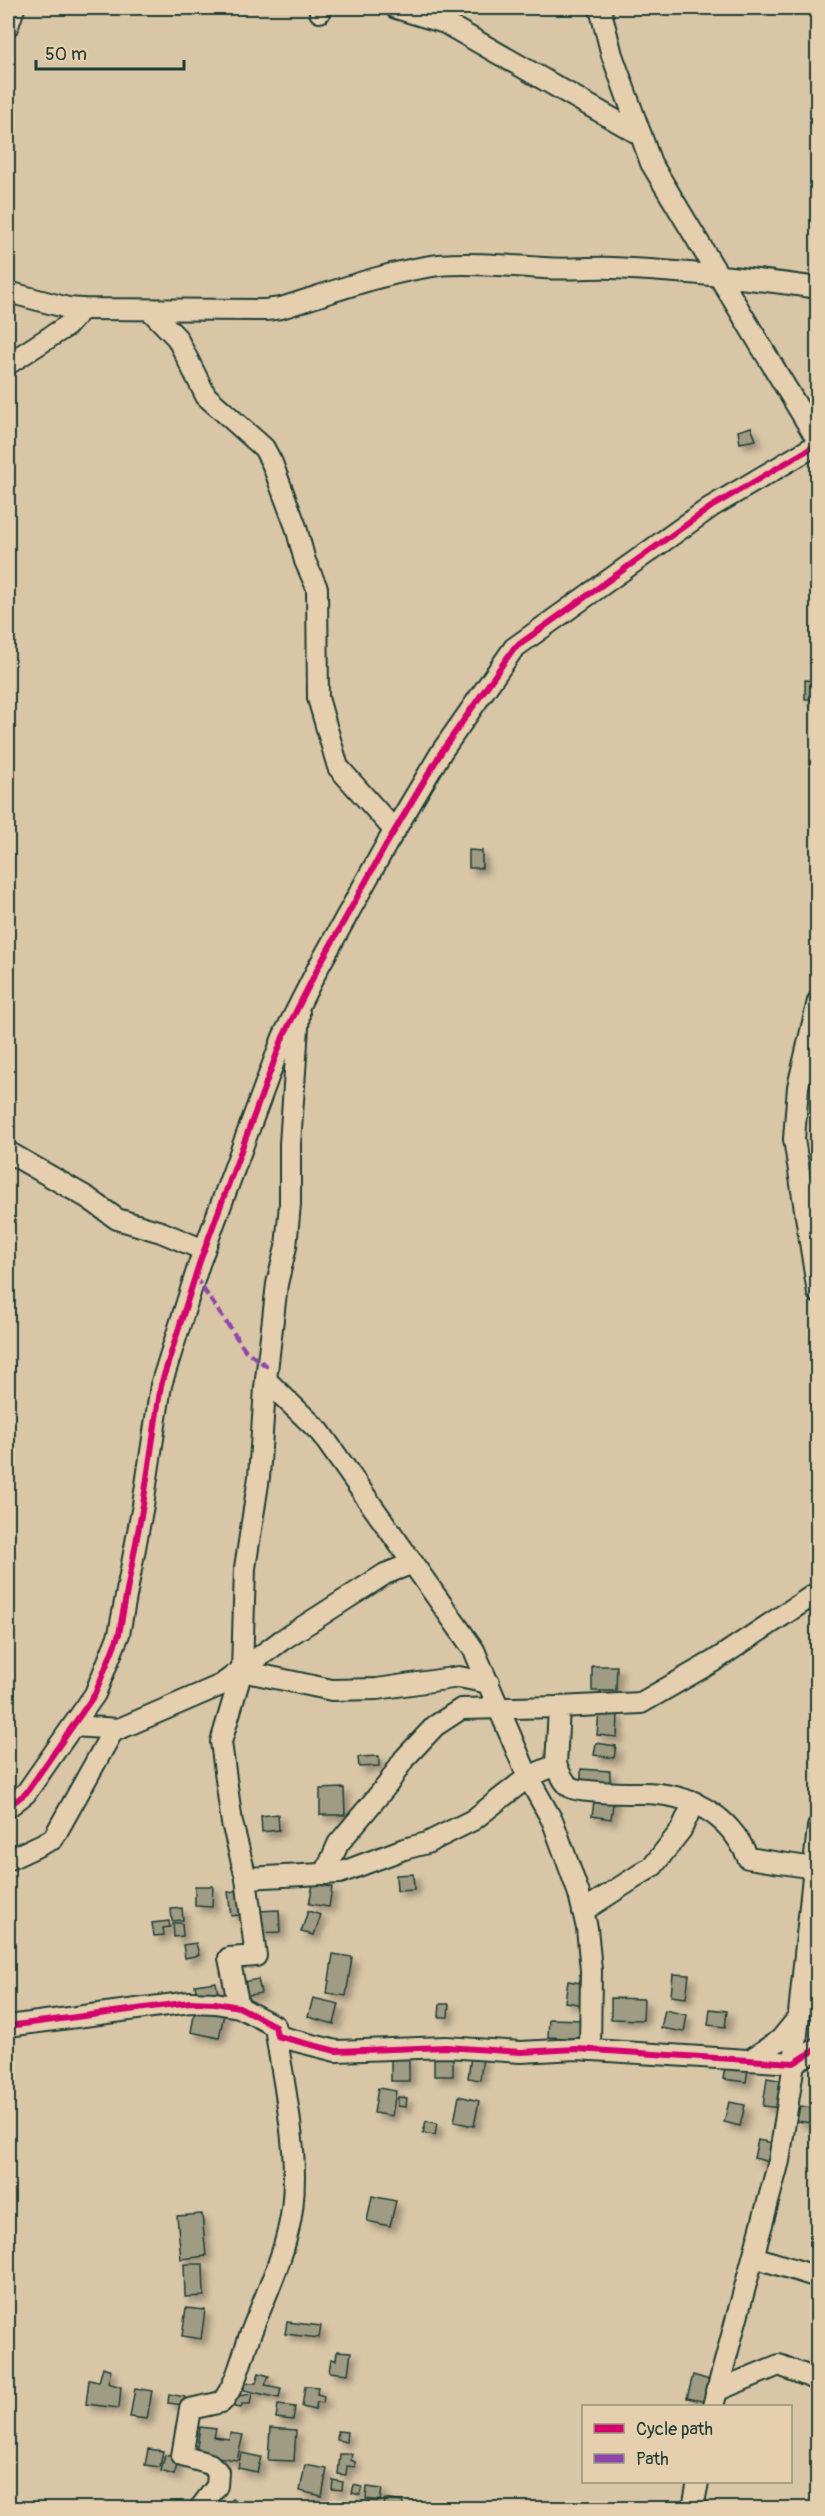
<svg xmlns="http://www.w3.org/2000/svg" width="825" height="2516" font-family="Pangolin,sans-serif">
  <defs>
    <filter id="shadow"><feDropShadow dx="5.5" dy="5.5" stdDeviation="3" flood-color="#0004"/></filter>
  </defs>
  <rect width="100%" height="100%" fill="#d9c6a7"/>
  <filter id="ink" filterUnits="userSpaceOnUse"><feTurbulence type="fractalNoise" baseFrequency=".0167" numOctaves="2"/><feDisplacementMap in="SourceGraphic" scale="12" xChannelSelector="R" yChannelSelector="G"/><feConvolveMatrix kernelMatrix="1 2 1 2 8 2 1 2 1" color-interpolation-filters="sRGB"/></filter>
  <g filter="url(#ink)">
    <g fill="#9f9c83" stroke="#1f3d34" stroke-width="1.5" filter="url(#shadow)">
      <path d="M751 427 756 440 740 443 738 431Z"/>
      <path d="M805 680 818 681V699H805Z"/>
      <path d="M469 850 482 851V868H469Z"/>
      <path d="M592 1666H617L616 1691H592Z"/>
      <path d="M599 1712 618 1714 617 1737 597 1735Z"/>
      <path d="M596 1743 616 1746 614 1758 594 1755Z"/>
      <path d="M379 1756V1766L359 1767 358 1757Z"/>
      <path d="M581 1769 610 1771V1783L581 1782Z"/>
      <path d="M344 1788 345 1815H320V1789Z"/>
      <path d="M595 1794 614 1796 611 1819 592 1816Z"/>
      <path d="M278 1814 279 1830 262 1832 261 1816Z"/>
      <path d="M413 1874 414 1890 397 1891 396 1875Z"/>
      <path d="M313 1884 332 1887 329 1907 309 1904Z"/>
      <path d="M195 1886H213L212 1907 195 1906Z"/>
      <path d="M243 1890 246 1914 231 1916 228 1892Z"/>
      <path d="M182 1908 183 1920 172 1921 171 1909Z"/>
      <path d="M279 1910 280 1932 258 1933 257 1911Z"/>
      <path d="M308 1911 321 1915 314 1935 301 1932Z"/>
      <path d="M169 1921 170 1927 163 1928 164 1935 154 1936 152 1923Z"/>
      <path d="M173 1923H182L183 1936 174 1937Z"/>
      <path d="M196 1943 199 1955 185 1958 183 1945Z"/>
      <path d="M333 1954 352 1957 346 1996 327 1993Z"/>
      <path d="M673 1974 689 1975 686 1998 671 1996Z"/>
      <path d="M258 1979 261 1993 245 1996 242 1982Z"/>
      <path d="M568 1981 587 1984 584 2005 565 2002Z"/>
      <path d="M216 1982 218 1994 197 1997 195 1985Z"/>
      <path d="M313 1998 339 2004 334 2024 308 2017Z"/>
      <path d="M611 1998 644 1999 643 2020 611 2019Z"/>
      <path d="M196 2004 225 2009 219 2038 191 2032Z"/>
      <path d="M440 2004H449L448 2017H439Z"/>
      <path d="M710 2009 727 2011 725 2027 708 2025Z"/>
      <path d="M665 2010 687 2015 684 2032 661 2028Z"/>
      <path d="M549 2019 586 2020 585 2039 548 2037Z"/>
      <path d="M471 2056 483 2057 480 2080 468 2078Z"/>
      <rect x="391" y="2057" width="18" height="24"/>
      <rect x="434" y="2058" width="19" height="18"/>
      <path d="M726 2060 749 2063 746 2082 723 2079Z"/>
      <path d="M767 2078 785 2081 781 2108 763 2106Z"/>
      <path d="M378 2088 396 2091 392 2116 374 2113Z"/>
      <path d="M459 2096 479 2101 474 2126 454 2122Z"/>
      <path d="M398 2097 407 2098 406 2107 398 2106Z"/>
      <path d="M729 2102 745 2105 740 2126 724 2122Z"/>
      <path d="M800 2106 818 2109V2124L797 2121Z"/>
      <path d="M426 2121 437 2123 435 2135 423 2133Z"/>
      <path d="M758 2140 773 2143 770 2162 754 2158Z"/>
      <path d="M372 2196 396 2201 390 2226 367 2221Z"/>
      <path d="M816 2203 818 2204V2227H813Z"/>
      <path d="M202 2214 206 2256 181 2259 177 2216Z"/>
      <path d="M184 2264H203L204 2296 185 2297Z"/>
      <path d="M186 2308 205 2310 201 2339 182 2336Z"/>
      <path d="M287 2322 321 2326 319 2338 285 2334Z"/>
      <path d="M337 2351 351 2352 348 2374 329 2372 331 2359 336 2360Z"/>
      <path d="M103 2367 111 2370 108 2383 121 2387 119 2408 86 2404 89 2380 99 2382Z"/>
      <path d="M259 2373 269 2376 265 2385 281 2388 279 2398 244 2390V2383H256Z"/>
      <path d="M693 2375 713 2381 707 2402 687 2398Z"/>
      <path d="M305 2386 318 2387 317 2394 324 2396 323 2403 317 2402 315 2410 302 2407Z"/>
      <path d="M135 2388 152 2391 147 2419 130 2417Z"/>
      <path d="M169 2394 185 2397 184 2405 168 2403Z"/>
      <path d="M252 2394 250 2404H242L241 2408 234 2407 236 2396Z"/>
      <path d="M278 2405 295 2407 293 2420 276 2418Z"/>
      <path d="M200 2427 216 2429 214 2437 229 2439 230 2433 243 2435 237 2460 196 2454Z"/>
      <path d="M270 2428 296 2430 294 2461 268 2460Z"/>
      <path d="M338 2431 347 2432 346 2442 337 2440Z"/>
      <path d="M148 2449 163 2451 160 2467 145 2465Z"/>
      <path d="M241 2453 261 2457 257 2472 238 2468Z"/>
      <path d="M340 2454H352L351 2460 355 2462V2467L347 2466 346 2475 338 2474Z"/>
      <path d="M165 2455 179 2459 174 2475 161 2471Z"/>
      <path d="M305 2465 327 2469 322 2496 300 2491Z"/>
      <path d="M333 2480 343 2482 342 2490 332 2489Z"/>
      <path d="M354 2485 362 2487 360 2495 352 2493Z"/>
      <path d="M367 2487 382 2489 380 2501 366 2499Z"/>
      <path d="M232 2499 246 2502 244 2508H229Z"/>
      <path d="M385 2499 403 2502V2508H384Z"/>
    </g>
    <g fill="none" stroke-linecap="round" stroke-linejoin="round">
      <defs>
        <g id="minor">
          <path d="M396 8 445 23 641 135"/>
          <path d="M600 8 612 55 651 163 818 441"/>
          <path d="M320 12 321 8"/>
          <path d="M8 26 14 8"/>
          <path d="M8 292 68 308 82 309 266 310 281 308C333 292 385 272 439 265 474 262 510 266 544 268 567 270 590 267 613 268 682 271 749 278 818 288"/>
          <path d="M150 310 177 338 206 396 264 448 272 463 296 527 305 561 317 588 318 698 338 767 395 831"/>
          <path d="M8 364 67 326 82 309"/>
          <path d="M818 1001 798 1087 794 1139 818 1293"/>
          <path d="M8 1152 88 1198 117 1219 161 1232 204 1250"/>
          <path d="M266 1380 320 1432 474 1650 528 1777 553 1822 579 1894 587 1928 591 1970 590 2050"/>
          <path d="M242 1671 332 1690 377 1689 459 1677 489 1683"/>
          <path d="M73 1726 119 1729 221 1685 282 1640 318 1617 385 1574 413 1563"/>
          <path d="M556 1765C560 1773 564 1784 572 1788 579 1791 591 1791 599 1792 614 1793 627 1793 641 1793 688 1793 729 1813 748 1858L814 1868"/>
          <path d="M8 1807 26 1793 95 1694 119 1634 143 1505 161 1385 199 1264 283 1037 319 966 386 845 442 751 514 648 711 507 818 444"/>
          <path d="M8 1860 53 1839 114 1729"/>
          <path d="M325 1874 338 1844 388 1784 404 1759 435 1726 461 1709 559 1707"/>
          <path d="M246 1878 340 1873 404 1849 427 1843 473 1820 528 1777 556 1765 559 1707 641 1703 714 1661 818 1592"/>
          <path d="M583 1911 653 1866 681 1830 694 1802"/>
          <path d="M239 2007 229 1958 256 1956 255 1949 246 1878 232 1823 221 1742 242 1671 245 1568 259 1477 265 1388 277 1284 286 1247 290 1204V1144L299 1013"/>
          <path d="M8 2026 190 2002 215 2003 239 2007 275 2026 277 2036 336 2051 446 2047 521 2052 577 2049 794 2063 818 2048"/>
          <path d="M751 2059 780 2040 798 2018"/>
          <path d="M754 2257 818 2277"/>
          <path d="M716 2391 779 2365 818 2380"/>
          <path d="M713 2406 779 2161 794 2063 818 1827"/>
          <path d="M200 2508 217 2486 218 2472 210 2464 182 2456 190 2409 222 2402C239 2380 242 2354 252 2330 265 2297 280 2265 288 2231 304 2166 284 2091 275 2026"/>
          <path d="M693 2508 698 2482"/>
        </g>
      </defs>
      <use href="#minor" stroke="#1f3d34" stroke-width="24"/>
      <use href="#minor" stroke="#e5cfae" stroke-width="20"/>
      <path stroke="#8e44ad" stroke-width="4.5" stroke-dasharray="9 4.5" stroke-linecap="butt" d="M195 1277 246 1351 268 1367"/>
      <defs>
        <g id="cycleway">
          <path d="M8 1807 26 1793 95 1694 119 1634 143 1505 161 1385 199 1264 283 1037 319 966 386 845 442 751 514 648 711 507 818 444"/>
          <path d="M8 2026 190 2002 215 2003 239 2007 275 2026 277 2036 336 2051 446 2047 521 2052 577 2049 794 2063 818 2048"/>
        </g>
      </defs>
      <use href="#cycleway" stroke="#e5cfae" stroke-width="10"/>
      <use href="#cycleway" stroke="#d6006c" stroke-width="6"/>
    </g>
  </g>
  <rect width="825" height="2516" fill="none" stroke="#e5cfae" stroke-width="30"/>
  <rect x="15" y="15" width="795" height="2486" fill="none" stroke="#1f3d34" stroke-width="2" filter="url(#ink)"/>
  <rect x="582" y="2405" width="210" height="78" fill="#e5cfae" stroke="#96957d" stroke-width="1.5"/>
  <rect x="594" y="2424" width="30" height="9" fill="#d6006c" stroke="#96957d" stroke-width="1.5"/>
  <text x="636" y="2435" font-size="18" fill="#1f3d34">Cycle path</text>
  <rect x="594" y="2454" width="30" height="9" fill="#8e44ad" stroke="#96957d" stroke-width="1.5"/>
  <text x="636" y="2465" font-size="18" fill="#1f3d34">Path</text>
  <path d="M36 60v9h148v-9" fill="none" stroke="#1f3d34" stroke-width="3"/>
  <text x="45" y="60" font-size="18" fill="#1f3d34" stroke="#e5cfae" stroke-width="4.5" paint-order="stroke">50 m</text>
</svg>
